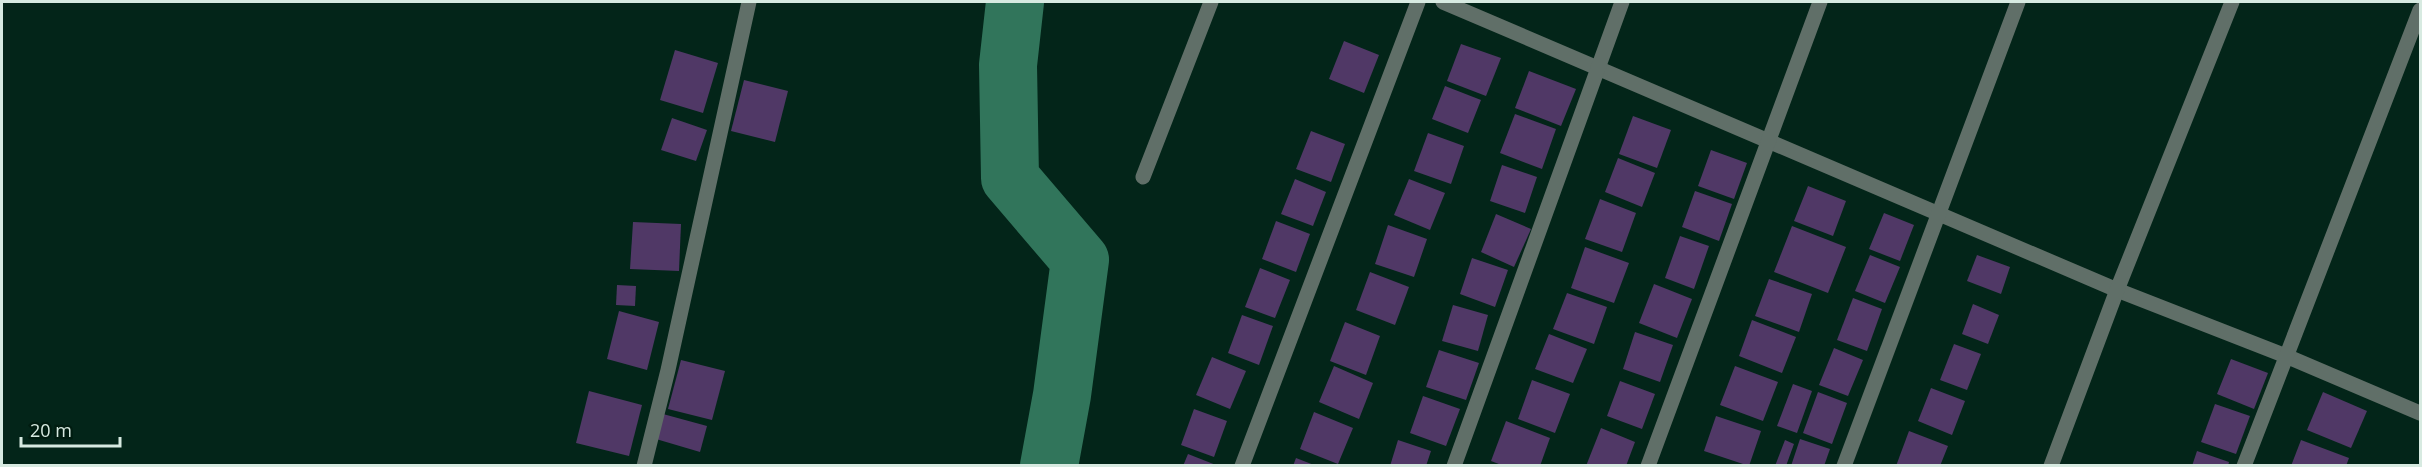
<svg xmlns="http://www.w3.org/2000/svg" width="2422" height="467" font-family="'Open Sans',sans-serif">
  <rect width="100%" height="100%" fill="#032519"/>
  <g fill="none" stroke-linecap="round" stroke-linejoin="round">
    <path stroke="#31755b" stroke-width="58" d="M1015 2 1008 65 1010 178 1080 260 1062 395 1049 466"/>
  </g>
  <g fill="#503866">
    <path d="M1344 41 1379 55 1364 93 1329 79Z"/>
    <path d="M1461 44 1501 58 1486 96 1447 81Z"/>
    <path d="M675 50 718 63 703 113 660 100Z"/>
    <path d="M1529 71 1576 89 1561 126 1515 108Z"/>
    <path d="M744 80 788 91 775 142 731 131Z"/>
    <path d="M1445 86 1481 100 1468 133 1432 119Z"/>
    <path d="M1515 114 1556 129 1542 169 1500 153Z"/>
    <path d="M1633 116 1671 130 1657 168 1619 154Z"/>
    <path d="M672 118 707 130 696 161 661 150Z"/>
    <path d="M1311 131 1345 144 1331 182 1296 169Z"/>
    <path d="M1428 133 1464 146 1451 184 1414 171Z"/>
    <path d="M1711 150 1747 163 1734 199 1698 186Z"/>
    <path d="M1618 158 1655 173 1642 207 1605 192Z"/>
    <path d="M1502 165 1537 177 1525 213 1490 201Z"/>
    <path d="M1295 179 1326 192 1313 226 1281 214Z"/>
    <path d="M1409 179 1445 193 1430 230 1394 215Z"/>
    <path d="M1808 186 1846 201 1833 236 1794 221Z"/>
    <path d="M1695 191 1732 204 1719 241 1682 227Z"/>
    <path d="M1600 199 1636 213 1622 252 1585 239Z"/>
    <path d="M1884 213 1914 225 1900 261 1869 249Z"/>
    <path d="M1496 214 1531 229 1514 267 1481 252Z"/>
    <path d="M1276 221 1310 234 1296 272 1262 259Z"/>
    <path d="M633 222 681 224 679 271 630 269Z"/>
    <path d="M1388 225 1427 239 1414 277 1375 264Z"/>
    <path d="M1792 226 1846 247 1828 293 1774 272Z"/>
    <path d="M1680 236 1709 246 1694 289 1665 278Z"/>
    <path d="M1585 247 1629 263 1614 303 1571 288Z"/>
    <path d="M1870 255 1900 267 1885 303 1855 291Z"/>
    <path d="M1977 255 2010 267 2001 294 1967 281Z"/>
    <path d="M1472 258 1508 270 1495 307 1460 294Z"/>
    <path d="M1260 268 1290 280 1275 318 1245 307Z"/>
    <path d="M1370 272 1409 287 1395 325 1356 310Z"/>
    <path d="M1769 279 1812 294 1799 332 1755 316Z"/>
    <path d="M1654 284 1692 299 1677 338 1639 323Z"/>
    <path d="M617 285 636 286 635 306 616 305Z"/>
    <path d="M1567 293 1607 307 1594 344 1553 329Z"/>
    <path d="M1853 298 1882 309 1867 351 1837 340Z"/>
    <path d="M1973 304 1999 315 1988 344 1962 334Z"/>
    <path d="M1453 305 1488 315 1478 351 1442 341Z"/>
    <path d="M619 311 659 322 647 370 607 359Z"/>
    <path d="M1242 315 1273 326 1259 365 1228 353Z"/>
    <path d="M1752 320 1796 337 1782 373 1739 356Z"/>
    <path d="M1345 322 1380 336 1366 375 1330 361Z"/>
    <path d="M1635 332 1673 345 1660 382 1623 369Z"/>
    <path d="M1549 334 1587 349 1573 383 1535 369Z"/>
    <path d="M1954 344 1981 354 1967 390 1940 380Z"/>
    <path d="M1834 348 1863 360 1848 396 1819 385Z"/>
    <path d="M1439 350 1479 363 1466 400 1426 387Z"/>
    <path d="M1212 357 1246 371 1230 409 1196 395Z"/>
    <path d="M2231 359 2268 373 2254 409 2217 394Z"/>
    <path d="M681 360 725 371 712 420 668 409Z"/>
    <path d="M1334 366 1373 383 1359 419 1319 402Z"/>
    <path d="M1735 366 1778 382 1763 421 1720 405Z"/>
    <path d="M1532 380 1570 394 1555 433 1518 419Z"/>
    <path d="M1620 381 1655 394 1642 429 1607 416Z"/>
    <path d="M1793 384 1812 391 1797 433 1777 426Z"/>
    <path d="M1931 388 1965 401 1952 435 1918 421Z"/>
    <path d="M589 391 642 405 629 456 576 443Z"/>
    <path d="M1818 392 1847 403 1832 444 1803 433Z"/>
    <path d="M2323 392 2367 411 2351 448 2307 430Z"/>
    <path d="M1423 396 1460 409 1446 446 1410 433Z"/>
    <path d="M2215 404 2250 416 2236 454 2201 442Z"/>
    <path d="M1194 409 1227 421 1214 457 1181 445Z"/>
    <path d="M1314 412 1353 428 1338 464 1300 449Z"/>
    <path d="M663 414 707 426 700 452 656 439Z"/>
    <path d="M1716 416 1761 431 1749 466 1704 451Z"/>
    <path d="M1506 421 1550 438 1540 466H1504L1491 461Z"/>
    <path d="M1601 428 1635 442 1626 466H1586Z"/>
    <path d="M1909 431 1948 446 1940 466H1896Z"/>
    <path d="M1800 439 1830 449 1824 466H1791Z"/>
    <path d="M1398 440 1431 451 1426 466H1390Z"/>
    <path d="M1785 440 1794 444 1786 466H1775Z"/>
    <path d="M2301 440 2349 458 2346 466H2291Z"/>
    <path d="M2197 451 2229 462 2228 466H2192Z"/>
    <path d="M1188 454 1216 465V466H1183Z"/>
    <path d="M1296 458 1314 465V466H1293Z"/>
  </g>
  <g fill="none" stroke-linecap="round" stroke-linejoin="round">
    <g stroke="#606f68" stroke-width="15">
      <path d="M1443 2 2117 290 2286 356 2420 413"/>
      <path d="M1143 177 1211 2"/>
      <path d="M644 466 668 370 749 2"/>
      <path d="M1242 466 1418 2"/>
      <path d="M1454 466 1622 2"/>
      <path d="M1648 466 1820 2"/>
      <path d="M1844 466 2018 2"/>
      <path d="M2051 466 2117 290 2232 2"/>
      <path d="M2244 466 2420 10"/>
    </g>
  </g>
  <rect width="2422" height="467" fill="none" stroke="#d7eae1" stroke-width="6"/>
  <path d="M21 437v9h99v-9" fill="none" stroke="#d7eae1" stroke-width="3"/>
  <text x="30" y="437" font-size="18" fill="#d7eae1" stroke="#001c10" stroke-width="4.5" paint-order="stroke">20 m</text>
</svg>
